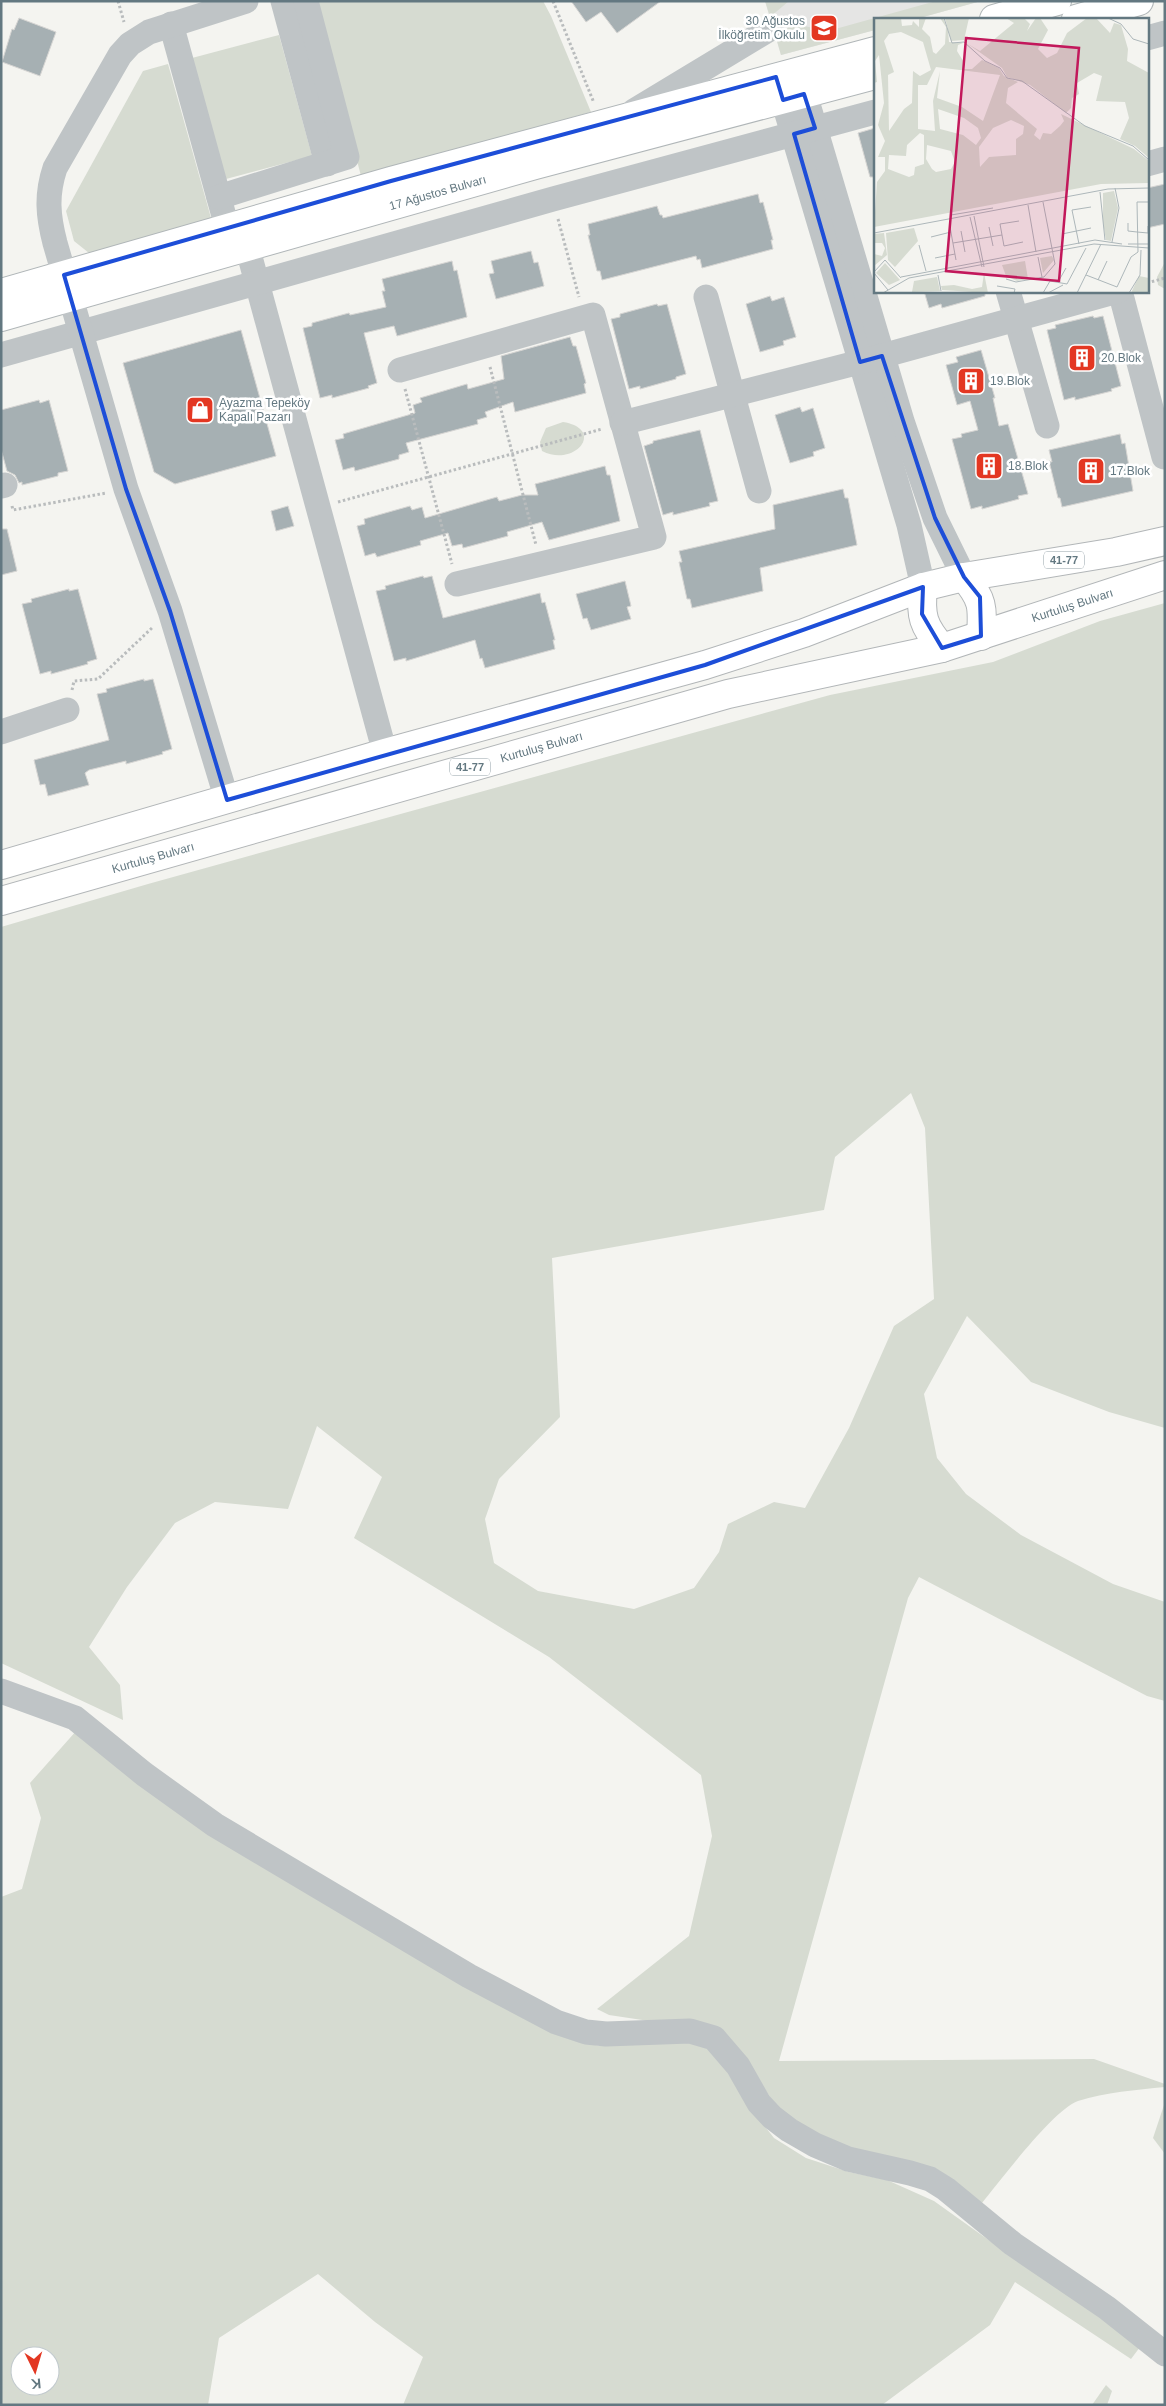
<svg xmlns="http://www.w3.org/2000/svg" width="1166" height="2406" font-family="Helvetica,sans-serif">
  <rect width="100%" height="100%" fill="#f4f4f0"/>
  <path fill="#e5e5e4" d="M765 1H981L916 19H875V30L781 55Z"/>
  <g fill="#d6dbd1" fill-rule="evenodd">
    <path d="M315 1H543L551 16 591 112 361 176Z"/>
    <path d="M765 1H789L770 17Z"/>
    <path d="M936 1H981L916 19H875V30L781 55 775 34 791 27 804 26 828 31Z"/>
    <path d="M279 35 312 156 226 179 192 58Z"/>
    <path d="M168 64 211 218 89 253 74 241 66 211 143 71Z"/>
    <path d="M1165 262V289L1158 285 1157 277Z"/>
    <path d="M563 422C606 429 575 468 542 451L540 442 546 428Z"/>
    <path d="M1165 603V1428L1109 1412 1031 1382 967 1316 924 1394 937 1458 966 1494 1021 1535 1113 1584 1165 1602V1701L1147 1696 919 1577 908 1598 779 2061 1094 2059 1165 2084V2087C1136 2090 1106 2092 1078 2101 1053 2110 1001 2180 982 2203L829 2141 781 2114 740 2051 649 2021 609 2015 597 2009 689 1936 712 1836 701 1775 549 1657 354 1538 382 1477 317 1426 288 1509 215 1502 175 1523 127 1587 89 1647 120 1685 123 1720 1 1663V927L148 884 830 695 993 662 1100 621ZM911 1093 925 1128 934 1299 894 1326 849 1428 805 1508 774 1502 728 1524 719 1552 694 1588 634 1609 538 1591 494 1563 485 1519 499 1479 560 1417 552 1258 824 1210 835 1157Z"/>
    <path d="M77 1730 566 2037 599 2046 692 2041 712 2048 749 2106 774 2138 806 2158 849 2172 887 2180 934 2201 1025 2266 1101 2316 1140 2347 1131 2359 1015 2282 990 2325 882 2405H403L423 2357 375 2322 318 2274 219 2338 208 2405H1V1897L22 1889 41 1818 30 1783ZM20 2356H50V2386H20Z"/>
    <path d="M1165 2102V2154L1153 2138Z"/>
    <path d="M1106 2385 1112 2391 1107 2405H1092Z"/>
  </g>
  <g fill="#a6b0b3" stroke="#d6d5d3">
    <path d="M571 1H661L617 33 601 12 586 22Z"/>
    <path d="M19 18 56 32 40 76 2 62 12 29 14 30Z"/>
    <path d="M875 128V177H870L858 133Z"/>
    <path d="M1165 184V224L1147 228V188Z"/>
    <path d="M758 194 760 203 763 202 773 240H771L773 249 702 268 700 259 697 260 696 256 602 280 600 271H597L588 235H590L588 224 657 206 660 215H662L663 218Z"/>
    <path d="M531 251 534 263 538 262 544 286 496 299 489 274 494 273 491 261Z"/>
    <path d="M452 261 454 271 457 270 467 317 397 336 394 326 364 333 377 383 368 386 369 388 332 398V395L320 398 303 328 312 326V323L349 313 350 315 386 307 382 291H385L382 279Z"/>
    <path d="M924 291H985V296L942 308 941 304 929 308Z"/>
    <path d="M770 296 772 301 784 297 796 337 783 341 784 345 760 352 746 304Z"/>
    <path d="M657 304 658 306 667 304 686 374 676 377V379L640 389V386L629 389 611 319 620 317V314Z"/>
    <path d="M1093 316 1094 318 1103 316 1121 386 1111 389 1112 391 1075 400V397L1064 400 1047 330 1056 328 1055 325Z"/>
    <path d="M241 330 276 456 175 484 154 472 123 363Z"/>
    <path d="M570 337 573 346H576L586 383 584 384 586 393 515 412 513 402 485 412 487 417 477 420 478 424 406 443 409 452 399 455V459L355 471 354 467 343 470 335 440 344 438 343 434 415 413 413 405 422 402 420 398 467 384 468 389 504 379 501 356Z"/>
    <path d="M981 350 995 398H993L999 426 1008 424 1028 494 1018 496 1019 499 982 509V506L971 509 952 439 962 437 961 434 978 430 970 401 957 405 946 365 958 362 956 357Z"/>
    <path d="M39 400 40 403 49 400 68 471 58 473V476L22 485V482L19 483 15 475 7 471 1 449V410Z"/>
    <path d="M800 407 802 412 813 408 825 448 813 452 814 456 790 463 775 415Z"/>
    <path d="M700 430 718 501 709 503 710 506 673 515V512L663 515 644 446 653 443V441Z"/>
    <path d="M1120 434 1122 444 1125 443 1133 491 1062 507 1060 498H1058L1049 461 1052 462 1049 450Z"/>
    <path d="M605 466 607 475H610L620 521 549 540 542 522 507 532 508 536 463 548 462 544 452 546 448 533 420 541 421 545 391 553 377 557 375 553 365 556 357 526 365 524 364 519 410 506 412 510 422 507 425 518 497 497 499 501 522 495H538L535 484Z"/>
    <path d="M843 489 845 498H848L857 545 760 568 763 591 692 608 690 599H687L679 562H682L679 551 775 529 773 505Z"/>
    <path d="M288 506 294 526 276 531 271 511Z"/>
    <path d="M1 529H7L17 571 1 575Z"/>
    <path d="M423 576 424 578 432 576 443 618 540 593 542 603 545 602 555 640H553L555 649 485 668 482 658 480 659 475 640 406 661V658L394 661 376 591 386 589 385 586Z"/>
    <path d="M625 581 631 606 627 607 631 619 591 630 587 618 583 619 576 594Z"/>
    <path d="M69 589V591L78 589 97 659 87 662 88 664 51 674V671L40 674 22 604 32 602 31 599Z"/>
    <path d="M144 679V681L153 679 172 749 162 752 163 754 126 764V761L89 770 85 773 89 785 48 796 45 784 40 785 34 760 109 740 97 694 107 692 106 689Z"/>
  </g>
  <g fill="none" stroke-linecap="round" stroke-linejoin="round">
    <defs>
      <g id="major">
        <path d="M994 19 1057 1"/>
        <path d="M1076 19 1139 1"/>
        <path d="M1 293 391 181 875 51"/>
        <path id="s1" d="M1 317 535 165 875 75"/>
      </g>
      <g id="highway">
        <path d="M964 577C983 599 983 607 981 636"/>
        <path d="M923 587C920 616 923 626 942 648"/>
        <path d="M1 865 385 753 705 665 804 633 923 587 964 577 1116 552 1165 541"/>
        <path id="s2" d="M1 901 728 694 942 648 1165 575"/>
      </g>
    </defs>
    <use href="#major" stroke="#b0b6b8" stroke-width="30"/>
    <use href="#highway" stroke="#b2b6b8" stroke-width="30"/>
    <g stroke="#b9bcbd" stroke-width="3" stroke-dasharray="2.5 2.5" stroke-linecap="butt">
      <path d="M118 1 124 22"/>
      <path d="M553 1 594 103"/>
      <path d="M558 219 579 297"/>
      <path d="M1147 283 1165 278"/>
      <path d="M490 367 536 545"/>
      <path d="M405 389 452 564"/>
      <path d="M338 502 602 429"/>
      <path d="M12 506 13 510 106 493"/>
      <path d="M72 690 74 681 98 679 153 627"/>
    </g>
    <g stroke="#bfc4c6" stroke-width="25">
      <path d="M283 1 327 164"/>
      <path d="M171 24 227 227"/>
      <path d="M1147 38 1165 33"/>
      <path d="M799 74 902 421 935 518 964 577"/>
      <path d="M777 80 909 525 923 587"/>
      <path d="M634 111 773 27"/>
      <path d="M1147 164 1165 159"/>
      <path d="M219 197 347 157 306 1"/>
      <path d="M247 246 385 753"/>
      <path d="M1008 291 1047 426"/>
      <path d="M1120 291 1164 457"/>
      <path d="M706 297 759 491"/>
      <path d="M1 355 553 199 875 112"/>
      <path d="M400 370 593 315 654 537 457 584"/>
      <path d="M622 423 860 362 1118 291"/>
      <path d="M1 486 5 485"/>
      <path d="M1 732 67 710"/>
      <path d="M227 800 170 611 126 489 55 243C48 216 46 195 55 168L120 55 130 44 149 32 246 1"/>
      <path d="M1 1691 75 1718 144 1774 215 1825 469 1976 556 2022 586 2032 606 2034 690 2031 714 2038 738 2066 759 2103 772 2117 789 2130 815 2145 848 2159 910 2173 930 2179 946 2189 1013 2244 1107 2308 1165 2354"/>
    </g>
    <use href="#major" stroke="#fff" stroke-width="28"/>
    <use href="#highway" stroke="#fff" stroke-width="28"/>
  </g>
  <path fill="none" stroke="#1d4ed8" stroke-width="4" stroke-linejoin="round" d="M776 77 783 100 804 94 815 128 794 134 860 362 882 356 935 518 964 577 980 597 981 636 942 648 922 614 923 587 705 665 227 800 170 611 126 489 64 275 391 181Z"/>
  <defs>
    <symbol id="school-square" viewBox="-11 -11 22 22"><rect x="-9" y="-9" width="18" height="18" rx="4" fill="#e33722" stroke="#fff"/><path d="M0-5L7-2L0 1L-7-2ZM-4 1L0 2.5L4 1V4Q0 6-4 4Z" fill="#fff"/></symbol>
    <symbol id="building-square" viewBox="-11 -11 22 22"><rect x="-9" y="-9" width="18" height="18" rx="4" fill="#e33722" stroke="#fff"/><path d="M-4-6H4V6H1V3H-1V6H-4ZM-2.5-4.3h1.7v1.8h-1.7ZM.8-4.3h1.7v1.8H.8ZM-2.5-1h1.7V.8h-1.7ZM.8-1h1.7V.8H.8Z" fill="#fff"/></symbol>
    <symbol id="shop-square" viewBox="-11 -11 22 22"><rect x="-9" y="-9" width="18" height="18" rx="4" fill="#e33722" stroke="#fff"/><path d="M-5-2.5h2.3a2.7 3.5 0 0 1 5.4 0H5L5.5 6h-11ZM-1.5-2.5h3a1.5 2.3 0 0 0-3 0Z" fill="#fff"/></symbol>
  </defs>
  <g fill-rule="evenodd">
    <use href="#school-square" x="808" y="12" width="32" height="32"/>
    <use href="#building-square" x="1066" y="342" width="32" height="32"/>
    <use href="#building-square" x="955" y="365" width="32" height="32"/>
    <use href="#shop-square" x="184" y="394" width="32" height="32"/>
    <use href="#building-square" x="973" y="450" width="32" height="32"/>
    <use href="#building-square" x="1075" y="455" width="32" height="32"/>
  </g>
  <g text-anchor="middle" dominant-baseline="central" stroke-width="5" stroke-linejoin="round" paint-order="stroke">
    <g fill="#fff" stroke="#92a0a7" stroke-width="1">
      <rect x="1044" y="551.5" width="40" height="17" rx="4"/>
      <rect x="450" y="758.5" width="40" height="17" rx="4"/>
    </g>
    <g font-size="11" font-weight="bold" fill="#637881">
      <text x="1064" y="560">41-77</text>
      <text x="470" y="767">41-77</text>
    </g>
    <g font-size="12" fill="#637881" stroke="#fff" text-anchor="start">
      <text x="805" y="21" text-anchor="end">30 Ağustos<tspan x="805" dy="14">İlköğretim Okulu</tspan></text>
      <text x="1101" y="358">20.Blok</text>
      <text x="990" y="381">19.Blok</text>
      <text x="219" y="403">Ayazma Tepeköy<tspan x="219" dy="14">Kapalı Pazarı</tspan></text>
      <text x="1008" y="466">18.Blok</text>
      <text x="1110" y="471">17.Blok</text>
    </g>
    <g font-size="12" fill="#637881" stroke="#fff">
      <text stroke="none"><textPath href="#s1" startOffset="454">17 Ağustos Bulvarı</textPath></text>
      <text stroke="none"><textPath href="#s2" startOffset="1112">Kurtuluş Bulvarı</textPath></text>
      <text stroke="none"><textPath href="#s2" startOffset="562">Kurtuluş Bulvarı</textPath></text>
      <text stroke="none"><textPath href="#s2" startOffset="158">Kurtuluş Bulvarı</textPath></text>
    </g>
  </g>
  <g transform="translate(874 18)">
    <rect width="275" height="275" fill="#f4f4f0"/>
    <path d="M0 0H27L28 8 38 7 39 3 45 9V0H52L48 11 56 19 59 34 62 36 71 26 72 9 66 0H69L74 12 75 24 89 25 84 27 83 33 91 46 89 51H98L108 42 125 50 130 58 144 64 134 70 132 85 163 111 160 117 166 122 169 115 177 116 186 108 190 103 187 96 260 131 275 143V165L227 166 0 209 3 164 11 153V139H4L11 123 4 107 10 85 5 37 1 43 3 64 0 65ZM27 14 49 24 57 52 46 58 39 53 38 85 30 91 15 113 14 57 20 54 10 23 15 16ZM62 49 126 57 109 103 88 89 63 80 66 53 59 83 61 113 44 111V67H53ZM64 91 90 100 104 110 107 120 102 127 89 117 66 111ZM137 102 150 108 149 116 142 121V137L115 139 106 149 105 129 119 110ZM46 115 50 117V146L41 149 40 157 35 159 14 151 15 137 32 138 33 127ZM53 127 77 133 81 144 77 151 62 154 58 151 52 141ZM71 0H95L90 22 77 23ZM132 0H150L156 6 153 13 162 0H166L174 12 164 31 173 40 183 35 193 15 213 0H222L236 15 240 5 247 7 254 31 253 43 275 55V140L261 128 246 121 255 100 251 84 222 83 228 58 220 55 203 65 205 76 198 80 197 90 192 95 156 67 133 59 128 50 94 26 106 33 140 5ZM240 173 244 190 237 223 232 222 229 205V175ZM40 210 44 223 21 249 14 242 12 215ZM10 215 13 237 0 248V236L8 238 11 230 8 225H0V216ZM178 238 180 242 169 255 166 240ZM151 243 154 261 143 263 132 258 128 247ZM11 245 26 262 15 267 2 255ZM110 255 114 275 68 272 67 268 80 267 98 271 108 269ZM265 258 275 260V275H257ZM63 259 66 273 38 274 40 263Z" fill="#d6dbd1" fill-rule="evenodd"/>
    <path fill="none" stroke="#adb7ba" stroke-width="1" d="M70 0 78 25 90 24 111 43 126 50 133 60 148 63 211 108 259 128 275 142M234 0 247 6 259 21 275 26M226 174 231 222M154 187 162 234M77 197 119 190M100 198 110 249M96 199 108 249M145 203 126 206 130 228 149 224M254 205V213L263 214M76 209 82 242M115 209 119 228M87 213 91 234M263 214 274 215V208M0 215 234 171 275 170M188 216 217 210M57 219 77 214M238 224 245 190 241 170M79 225 128 217M205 226 198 192 217 189M254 226H275M45 227 52 253M164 239 168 259M61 240 81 236M0 254 11 242 27 260M0 255 14 272M64 257 67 273M212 257 243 269 257 239 264 234 263 184H274M27 259 221 222 248 226M132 261 142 264 170 259 181 246 169 184M224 262 233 243M184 264 192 250M123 268 141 271 140 275M9 275 35 260 220 226 275 230M60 275H76M169 275 176 263 193 266 212 230M174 275 189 267M203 275 227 226M255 275 266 257 267 232"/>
    <path fill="#c2185b" fill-opacity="0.15" stroke="#c2185b" stroke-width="2.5" d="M92 20 205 30 185 263 72 253Z"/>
    <rect width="275" height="275" fill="none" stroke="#637881" stroke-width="2.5"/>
  </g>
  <rect width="1166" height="2406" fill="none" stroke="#637881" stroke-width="5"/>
  <g transform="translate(35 2371) rotate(175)"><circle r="24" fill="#ffffff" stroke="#c1c9cd"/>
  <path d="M0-4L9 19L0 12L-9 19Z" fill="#e33722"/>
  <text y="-8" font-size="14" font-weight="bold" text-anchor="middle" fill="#637881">K</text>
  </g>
</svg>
